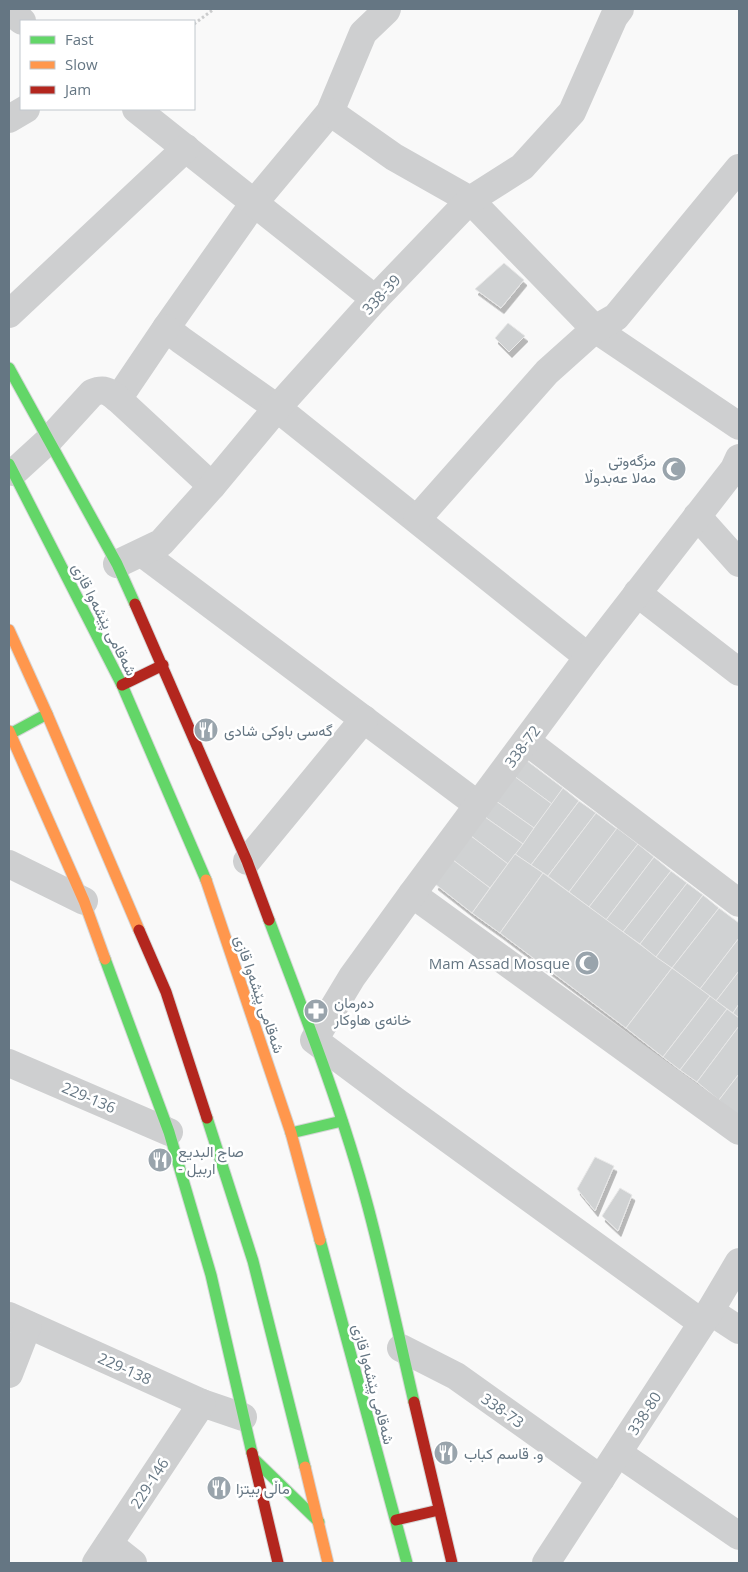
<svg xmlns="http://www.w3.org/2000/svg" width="748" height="1572" font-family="'Open Sans',Vazirmatn,sans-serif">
  <defs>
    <filter id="shadow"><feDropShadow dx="3" dy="5.5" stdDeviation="0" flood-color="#0004"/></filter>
  </defs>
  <rect width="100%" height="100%" fill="#f9f9f9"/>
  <g fill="#d0d2d3" stroke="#e8e8e8" filter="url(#shadow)">
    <path d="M504 263 524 280 501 308 475 289Z"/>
    <path d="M508 323 525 336 509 352 495 338Z"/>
    <path d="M526 760 563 788 552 804 514 776Z"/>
    <path d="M514 776 552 804 534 828 496 801Z"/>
    <path d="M563 788 579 801 531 865 515 854Z"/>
    <path d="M496 801 534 828 523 844 485 817Z"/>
    <path d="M579 801 596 813 548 876 531 865Z"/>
    <path d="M596 813 617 829 569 892 548 876Z"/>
    <path d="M485 817 523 844 508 864 471 836Z"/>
    <path d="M617 828 638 844 589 907 569 892Z"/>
    <path d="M471 836 508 864 490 888 453 860Z"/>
    <path d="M638 844 654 857 606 920 589 907Z"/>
    <path d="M515 854 543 873 500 933 472 913Z"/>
    <path d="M654 857 671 871 623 932 606 920Z"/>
    <path d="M453 860 490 888 472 913 435 884Z"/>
    <path d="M671 871 687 883 640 944 623 932Z"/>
    <path d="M543 873 672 968 626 1028 500 933Z"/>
    <path d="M687 883 703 895 656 957 640 944Z"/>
    <path d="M703 895 719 908 672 968 656 957Z"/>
    <path d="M719 908 739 923V938L700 989 672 968Z"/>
    <path d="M739 938V971L716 1001 700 989Z"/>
    <path d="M672 968 710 996 663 1057 626 1028Z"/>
    <path d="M739 971V1004L733 1013 716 1001Z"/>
    <path d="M710 996 727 1009 680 1070 663 1057Z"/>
    <path d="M739 1004V1018L733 1013Z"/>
    <path d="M727 1009 739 1018V1026L697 1082 680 1070Z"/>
    <path d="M739 1026V1074L719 1100 697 1082Z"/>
    <path d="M739 1074V1116L719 1100Z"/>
    <path d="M595 1157 614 1166 595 1211 577 1189Z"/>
    <path d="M620 1188 632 1195 618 1231 602 1216Z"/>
  </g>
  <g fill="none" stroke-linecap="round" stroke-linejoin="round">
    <defs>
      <g id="fast">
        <path d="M9 368 117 564 135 604"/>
        <path d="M9 464 122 685 206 880"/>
        <path d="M10 734 47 714"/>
        <path d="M269 920C305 1015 342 1109 368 1207 385 1271 399 1337 414 1402"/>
        <path d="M105 959 169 1132 211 1275 252 1453"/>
        <path d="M207 1118 253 1261 305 1467"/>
        <path d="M291 1133 342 1121"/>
        <path d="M320 1240 407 1563"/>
        <path d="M255 1460 319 1522"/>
      </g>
      <g id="slow">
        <path d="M9 630 47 714 139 930"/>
        <path d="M9 731 84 901 105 959"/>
        <path d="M206 880 291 1133 320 1240"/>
        <path d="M305 1467 328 1563"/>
      </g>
      <g id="jam">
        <path d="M135 604 247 861 269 920"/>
        <path d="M122 685 163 665"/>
        <path d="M139 930 166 992 207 1118"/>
        <path d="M414 1402 452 1563"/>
        <path d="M252 1453 278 1563"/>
        <path d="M396 1520 439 1510"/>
      </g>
    </defs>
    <use href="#fast" stroke="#d5d6d7" stroke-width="13"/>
    <use href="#slow" stroke="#d5d6d7" stroke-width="13"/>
    <use href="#jam" stroke="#d5d6d7" stroke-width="13"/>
    <path stroke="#cbcccd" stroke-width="3" stroke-dasharray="2.5 2.5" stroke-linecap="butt" d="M194 24 214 9"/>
    <g stroke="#cecfd0" stroke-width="28">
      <path d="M387 9 386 11 363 33 330 112 254 203 166 328 181 340 277 408 588 657"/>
      <path d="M9 11 22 21"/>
      <path d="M136 109 375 299"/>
      <path d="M330 112 394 157 470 200 595 329 739 426"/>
      <path d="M9 119 26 109"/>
      <path d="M9 314 186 148"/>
      <path d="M118 399 166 328"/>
      <path d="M14 472 49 440 92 393C104 388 108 391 118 399L212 486"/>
      <path d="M697 516 739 563"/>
      <path d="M417 519 547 372 595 329 616 317 739 168"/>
      <path d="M142 553 478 805"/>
      <path d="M117 564 161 543 212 486 277 408 375 299 470 200 522 167 572 112 614 17 620 9"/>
      <path d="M637 593 739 672"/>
      <path d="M526 741 739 903"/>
      <path d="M247 861 364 719"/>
      <path d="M9 864 84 901"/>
      <path d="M412 894 739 1131"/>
      <path d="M9 1063 169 1132"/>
      <path d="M710 1311 739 1330"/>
      <path d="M9 1316 202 1403 243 1417"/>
      <path d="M702 1323 397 1102 314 1040 352 977 412 894 588 657 734 469 739 458"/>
      <path d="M401 1348 456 1376 601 1479"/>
      <path d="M9 1374 28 1325"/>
      <path d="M618 1453 739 1536"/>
      <path d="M109 1544 133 1563"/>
      <path d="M96 1563 202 1403"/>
      <path d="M546 1563 710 1311 739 1262"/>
    </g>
    <use href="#fast" stroke="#63d668" stroke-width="11"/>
    <use href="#slow" stroke="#ff974d" stroke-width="11"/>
    <use href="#jam" stroke="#b3261e" stroke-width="11"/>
  </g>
  <defs>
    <symbol id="mosque-disc" viewBox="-11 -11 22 22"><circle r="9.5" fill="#99a4ac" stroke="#fff"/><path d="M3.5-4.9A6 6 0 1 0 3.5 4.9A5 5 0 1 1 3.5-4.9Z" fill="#fff"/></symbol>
    <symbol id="restaurant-disc" viewBox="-11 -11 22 22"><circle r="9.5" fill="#99a4ac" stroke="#fff"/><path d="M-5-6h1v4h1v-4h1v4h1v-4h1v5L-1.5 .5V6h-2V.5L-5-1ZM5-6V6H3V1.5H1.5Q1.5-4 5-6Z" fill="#fff"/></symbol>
    <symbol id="pharmacy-disc" viewBox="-11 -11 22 22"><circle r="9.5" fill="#99a4ac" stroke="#fff"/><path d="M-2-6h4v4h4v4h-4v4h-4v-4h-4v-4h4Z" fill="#fff"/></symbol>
  </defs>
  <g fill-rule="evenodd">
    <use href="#mosque-disc" x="660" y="455" width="28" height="28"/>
    <use href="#restaurant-disc" x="192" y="716" width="28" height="28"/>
    <use href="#mosque-disc" x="573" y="949" width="28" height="28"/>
    <use href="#pharmacy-disc" x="302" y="997" width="28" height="28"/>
    <use href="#restaurant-disc" x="146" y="1146" width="28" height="28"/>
    <use href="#restaurant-disc" x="432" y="1439" width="28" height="28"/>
    <use href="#restaurant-disc" x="205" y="1474" width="28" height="28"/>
  </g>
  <g text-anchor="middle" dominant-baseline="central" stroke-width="5" stroke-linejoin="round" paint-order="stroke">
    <g font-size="15" fill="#657683" stroke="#fff">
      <text transform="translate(381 294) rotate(-47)">338-39</text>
      <text transform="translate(105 619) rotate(63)">شەقامی پێشەوا قازی</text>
      <text transform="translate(522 746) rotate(-53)">338-72</text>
      <text transform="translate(260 994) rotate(71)">شەقامی پێشەوا قازی</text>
      <text transform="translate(89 1097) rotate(23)">229-136</text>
      <text transform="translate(125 1368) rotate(24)">229-138</text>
      <text transform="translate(374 1384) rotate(75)">شەقامی پێشەوا قازی</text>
      <text transform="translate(503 1410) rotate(35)">338-73</text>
      <text transform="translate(644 1413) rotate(-57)">338-80</text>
      <text transform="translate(149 1483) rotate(-57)">229-146</text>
    </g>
    <g font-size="15" fill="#657683" stroke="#fff" text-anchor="start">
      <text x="656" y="460" text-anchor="end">مزگەوتی<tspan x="656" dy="17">مەلا عەبدوڵا</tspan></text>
      <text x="224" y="730">گەسی باوکی شادی</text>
      <text x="570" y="963" text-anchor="end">Mam Assad Mosque</text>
      <text x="334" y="1002">دەرمان<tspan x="334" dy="17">خانەی هاوکار</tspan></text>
      <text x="178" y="1151">صاج البديع<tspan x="178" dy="17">- اربيل</tspan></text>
      <text x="464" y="1453">و. قاسم كباب</text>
      <text x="236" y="1488">ماڵی بیتزا</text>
    </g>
  </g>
  <rect width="748" height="1572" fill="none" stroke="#657683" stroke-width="20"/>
  <rect x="20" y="20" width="175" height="90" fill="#ffffff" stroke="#c1c8cd"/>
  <rect x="30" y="36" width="25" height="8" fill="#63d668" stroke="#c1c8cd"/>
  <text x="65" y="45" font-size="15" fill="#657683">Fast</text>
  <rect x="30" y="61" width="25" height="8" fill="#ff974d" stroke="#c1c8cd"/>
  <text x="65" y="70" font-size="15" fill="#657683">Slow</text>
  <rect x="30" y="86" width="25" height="8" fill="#b3261e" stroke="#c1c8cd"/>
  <text x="65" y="95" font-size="15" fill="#657683">Jam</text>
</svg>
